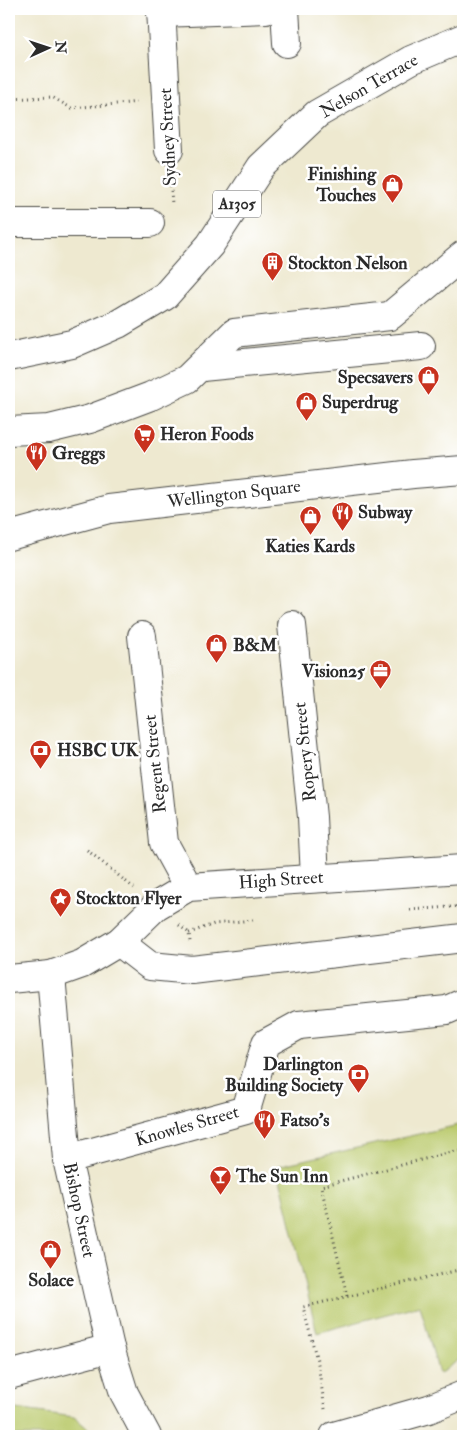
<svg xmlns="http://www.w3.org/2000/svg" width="472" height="1445" font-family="'IM FELL Double Pica',serif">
  <rect width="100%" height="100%" fill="#fff"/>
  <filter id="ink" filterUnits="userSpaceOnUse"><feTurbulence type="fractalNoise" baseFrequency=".02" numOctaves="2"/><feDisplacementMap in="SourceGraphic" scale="10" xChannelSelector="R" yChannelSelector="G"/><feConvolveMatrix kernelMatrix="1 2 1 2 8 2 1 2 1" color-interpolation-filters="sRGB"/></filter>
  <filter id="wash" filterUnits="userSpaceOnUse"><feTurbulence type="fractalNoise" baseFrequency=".0096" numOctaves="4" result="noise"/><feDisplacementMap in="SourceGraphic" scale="20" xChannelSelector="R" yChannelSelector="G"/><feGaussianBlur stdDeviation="1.12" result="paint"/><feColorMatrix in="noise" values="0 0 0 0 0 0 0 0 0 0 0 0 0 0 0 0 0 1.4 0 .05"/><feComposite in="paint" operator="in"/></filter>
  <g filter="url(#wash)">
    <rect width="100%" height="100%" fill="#eee9d0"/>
    <g fill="#b9c96b" stroke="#727a4b">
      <path d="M463 1124V1357L439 1374 420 1305 317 1333 277 1166Z"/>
      <path d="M9 1408 74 1417 97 1436H9Z"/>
    </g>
  </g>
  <g filter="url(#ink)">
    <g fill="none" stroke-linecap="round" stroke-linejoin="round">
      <defs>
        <g id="minor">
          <path d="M161 9 169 150"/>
          <path d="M285 9 287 43"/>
          <path d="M161 13 266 9"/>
          <path d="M9 223H150"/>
          <path d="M202 367 421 346"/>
          <path d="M9 431 49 429 90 419 151 396 187 379 234 333 390 316 463 255"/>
          <path d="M9 536 109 509 413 474 463 470"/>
          <path d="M292 625 312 817 315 878"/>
          <path d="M142 636 164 843 188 887"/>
          <path d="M119 942 150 966 192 970 463 938"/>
          <path d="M51 975 67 1159 110 1348 124 1393 147 1436"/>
          <path d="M9 979 51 975 82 964 119 942 156 906 188 887 463 869"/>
          <path d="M67 1159 246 1110 266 1043 299 1025 447 1010 463 1003"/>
          <path d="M9 1375 110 1348"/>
          <path d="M334 1436 429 1409 463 1395"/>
        </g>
        <path id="major" d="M9 357 72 344 118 324 165 296 210 245 261 167 317 114 411 60 463 38"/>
      </defs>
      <use href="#minor" stroke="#484844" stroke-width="30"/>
      <use href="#major" stroke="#484844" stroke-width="30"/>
      <g stroke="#484844" stroke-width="3" stroke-dasharray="1 4" stroke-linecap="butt">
        <path d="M9 99 52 97 71 108 140 102"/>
        <path d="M170 176 172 204"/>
        <path d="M87 850 134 888"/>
        <path d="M410 910 463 906"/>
        <path d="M179 925 189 933 190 942"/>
        <path d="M189 933 214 924 253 920"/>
        <path d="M347 1296 321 1186 463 1149"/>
        <path d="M325 1409 318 1364 303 1307 463 1269"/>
      </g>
      <use href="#minor" stroke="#fff" stroke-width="28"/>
      <use href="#major" stroke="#fff" stroke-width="28"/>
    </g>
  </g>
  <defs>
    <symbol id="shop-pin" viewBox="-11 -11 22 30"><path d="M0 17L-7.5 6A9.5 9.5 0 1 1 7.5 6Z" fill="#c8321e" stroke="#fff"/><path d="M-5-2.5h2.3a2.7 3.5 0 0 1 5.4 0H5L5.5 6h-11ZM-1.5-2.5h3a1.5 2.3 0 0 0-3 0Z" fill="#fff"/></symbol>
    <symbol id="building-pin" viewBox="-11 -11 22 30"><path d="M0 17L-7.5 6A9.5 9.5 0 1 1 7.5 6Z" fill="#c8321e" stroke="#fff"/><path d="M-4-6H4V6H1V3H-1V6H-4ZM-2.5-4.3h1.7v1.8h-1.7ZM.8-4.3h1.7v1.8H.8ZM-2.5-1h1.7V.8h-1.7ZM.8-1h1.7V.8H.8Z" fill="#fff"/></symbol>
    <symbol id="supermarket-pin" viewBox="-11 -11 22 30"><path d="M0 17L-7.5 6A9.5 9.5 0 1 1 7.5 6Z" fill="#c8321e" stroke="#fff"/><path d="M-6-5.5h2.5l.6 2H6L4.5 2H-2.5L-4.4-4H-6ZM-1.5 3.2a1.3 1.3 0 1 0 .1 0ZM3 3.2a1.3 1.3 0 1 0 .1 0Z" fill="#fff"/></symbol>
    <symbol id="restaurant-pin" viewBox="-11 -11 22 30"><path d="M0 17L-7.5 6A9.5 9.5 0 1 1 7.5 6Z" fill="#c8321e" stroke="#fff"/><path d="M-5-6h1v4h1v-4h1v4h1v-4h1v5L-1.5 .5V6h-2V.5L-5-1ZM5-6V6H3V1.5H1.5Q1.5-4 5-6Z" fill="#fff"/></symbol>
    <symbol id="office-pin" viewBox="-11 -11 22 30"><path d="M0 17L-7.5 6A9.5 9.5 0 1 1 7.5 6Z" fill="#c8321e" stroke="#fff"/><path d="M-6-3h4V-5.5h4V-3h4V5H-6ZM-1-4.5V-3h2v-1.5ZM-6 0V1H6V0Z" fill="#fff"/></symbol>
    <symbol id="bank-pin" viewBox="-11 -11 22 30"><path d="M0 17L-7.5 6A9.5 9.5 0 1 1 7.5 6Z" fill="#c8321e" stroke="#fff"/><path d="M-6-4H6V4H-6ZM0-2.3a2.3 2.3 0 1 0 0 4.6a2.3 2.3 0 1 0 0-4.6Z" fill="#fff"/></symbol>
    <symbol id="sight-pin" viewBox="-11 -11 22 30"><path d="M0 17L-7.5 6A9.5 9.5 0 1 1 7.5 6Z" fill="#c8321e" stroke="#fff"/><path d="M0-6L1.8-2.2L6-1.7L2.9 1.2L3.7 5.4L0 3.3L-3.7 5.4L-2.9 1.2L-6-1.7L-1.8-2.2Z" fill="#fff"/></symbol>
    <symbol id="bar-pin" viewBox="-11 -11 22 30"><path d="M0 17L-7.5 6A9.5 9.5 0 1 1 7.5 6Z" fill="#c8321e" stroke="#fff"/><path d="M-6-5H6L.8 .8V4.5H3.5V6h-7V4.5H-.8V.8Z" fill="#fff"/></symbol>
  </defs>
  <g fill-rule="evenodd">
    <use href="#shop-pin" x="380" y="172" width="25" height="34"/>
    <use href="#building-pin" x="260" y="250" width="25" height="34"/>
    <use href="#shop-pin" x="416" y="364" width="25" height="34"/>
    <use href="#shop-pin" x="294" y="390" width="25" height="34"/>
    <use href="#supermarket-pin" x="132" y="422" width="25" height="34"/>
    <use href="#restaurant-pin" x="24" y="440" width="25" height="34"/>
    <use href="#restaurant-pin" x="330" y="500" width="25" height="34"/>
    <use href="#shop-pin" x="298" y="504" width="25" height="34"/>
    <use href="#shop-pin" x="204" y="632" width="25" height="34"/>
    <use href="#office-pin" x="368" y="658" width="25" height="34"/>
    <use href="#bank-pin" x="28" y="738" width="25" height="34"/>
    <use href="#sight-pin" x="48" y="886" width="25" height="34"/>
    <use href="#bank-pin" x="346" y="1062" width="25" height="34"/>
    <use href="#restaurant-pin" x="252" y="1108" width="25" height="34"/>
    <use href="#bar-pin" x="208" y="1164" width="25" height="34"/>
    <use href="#shop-pin" x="38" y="1238" width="25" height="34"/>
  </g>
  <g text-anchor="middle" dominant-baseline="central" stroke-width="5" stroke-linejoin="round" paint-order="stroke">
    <rect fill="#fff" stroke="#6b6b6b" stroke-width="1" x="213" y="190.5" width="48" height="27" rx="4"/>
    <g font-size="16" font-weight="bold" fill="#2b2b2b">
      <text x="237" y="204">A1305</text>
    </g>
    <g font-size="18" fill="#2b2b2b" stroke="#fff">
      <text transform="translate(369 86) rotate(-30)">Nelson Terrace</text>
      <text transform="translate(168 137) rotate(-93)">Sydney Street</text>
      <text transform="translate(234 494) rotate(-7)">Wellington Square</text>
      <text transform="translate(305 752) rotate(-96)">Ropery Street</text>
      <text transform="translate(155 764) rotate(-96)">Regent Street</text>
      <text transform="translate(281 880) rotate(-4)">High Street</text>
      <text transform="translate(187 1126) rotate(-16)">Knowles Street</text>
      <text transform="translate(79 1210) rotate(78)">Bishop Street</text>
    </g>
    <g font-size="18" font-weight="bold" fill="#2b2b2b" stroke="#fff" text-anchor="start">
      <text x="376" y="174" text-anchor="end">Finishing<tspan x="376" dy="21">Touches</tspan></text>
      <text x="288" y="263">Stockton Nelson</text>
      <text x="413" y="377" text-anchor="end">Specsavers</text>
      <text x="322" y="402">Superdrug</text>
      <text x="160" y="434">Heron Foods</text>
      <text x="52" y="453">Greggs</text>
      <text x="358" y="512">Subway</text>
      <text x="310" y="546" text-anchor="middle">Katies Kards</text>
      <text x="233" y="645">B&amp;M</text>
      <text x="365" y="671" text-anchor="end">Vision25</text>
      <text x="57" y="750">HSBC UK</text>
      <text x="76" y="898">Stockton Flyer</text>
      <text x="343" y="1064" text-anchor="end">Darlington<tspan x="343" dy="21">Building Society</tspan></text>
      <text x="280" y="1120">Fatso's</text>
      <text x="236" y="1176">The Sun Inn</text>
      <text x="51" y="1280" text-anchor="middle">Solace</text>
    </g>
  </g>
  <rect width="472" height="1445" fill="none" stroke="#fff" stroke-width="30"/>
  <g transform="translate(48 48) rotate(87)" stroke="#ffffff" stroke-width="4" paint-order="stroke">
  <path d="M0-4L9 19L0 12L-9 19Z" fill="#2b2b2b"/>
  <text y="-8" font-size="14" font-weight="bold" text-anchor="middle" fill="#2b2b2b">N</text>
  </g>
</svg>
